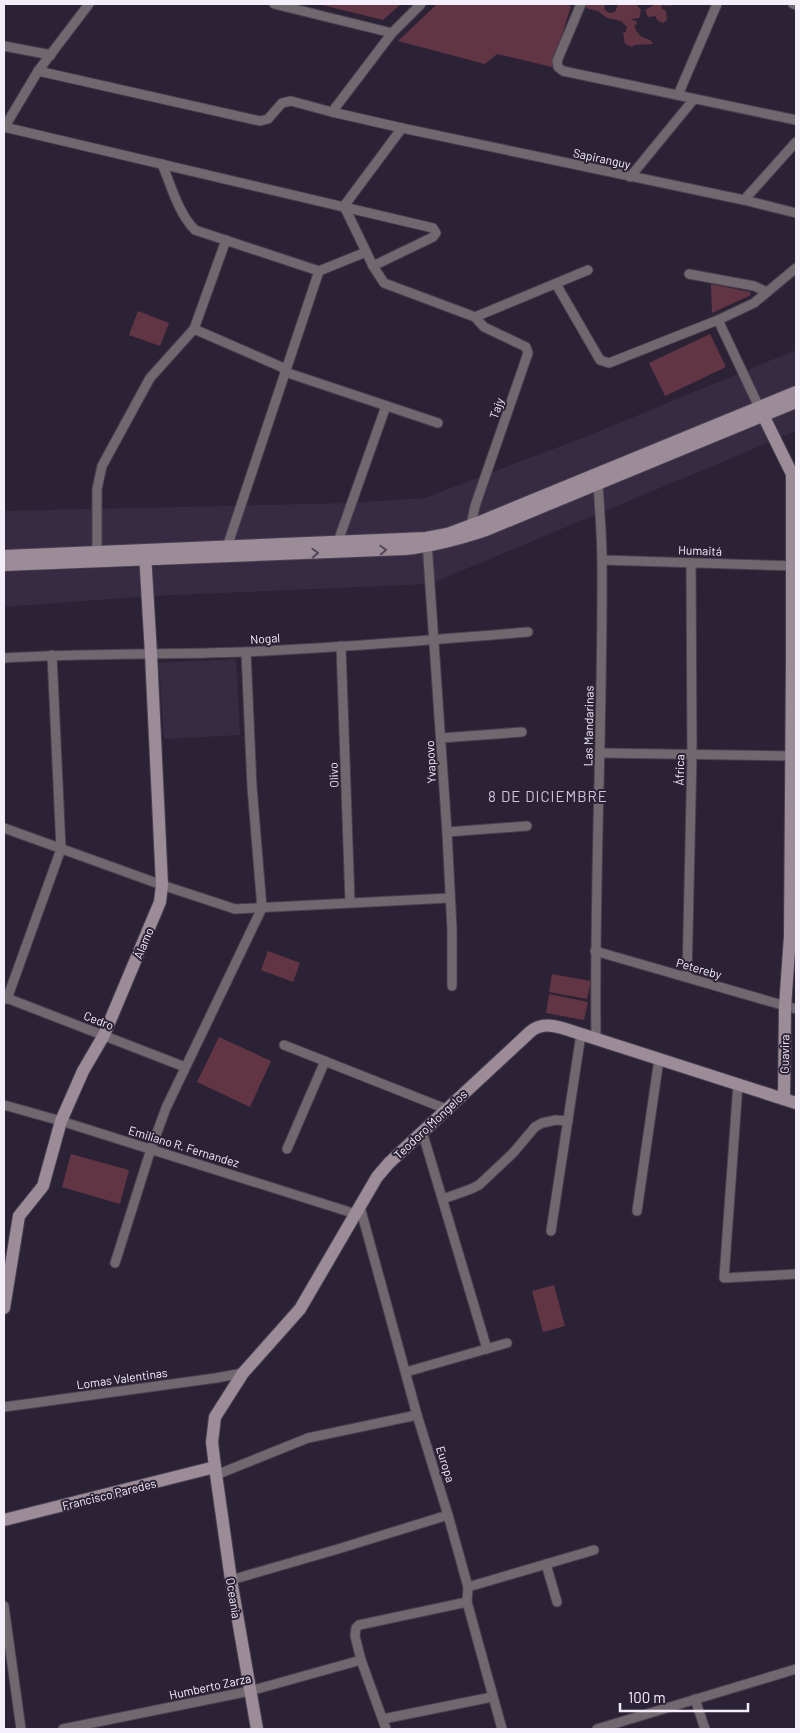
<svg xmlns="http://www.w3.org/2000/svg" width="800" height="1733" font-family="Barlow,sans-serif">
  <rect width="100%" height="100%" fill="#2c2235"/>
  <g fill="#372b43">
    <path d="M796 350V389L445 532 4 553V511L349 503 425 498 585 437Z"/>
    <path d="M796 404V431L430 584 149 596 4 607V572L145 567 426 552 427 549Z"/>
    <path d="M236 659 240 735 164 739 159 663Z"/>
  </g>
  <g fill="#623545">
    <path d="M318 4H401L383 20Z"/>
    <path d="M437 4H565L571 6 552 67 497 54 485 64 398 41Z"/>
    <path d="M582 4H604L605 6 604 9 609 13 615 12 618 4H636L641 10 639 18 630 19 636 21 637 24 634 26C636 30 637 33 641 36 646 40 650 38 653 44L634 45 632 47 625 44 623 33 626 32 627 27 621 21 607 18 598 11 586 8Z"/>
    <path d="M656 4H675L670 6 662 5 661 8 666 11 667 20 663 23 658 21 655 16 648 17 645 10Z"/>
    <path d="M711 284 750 292 751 295 712 313Z"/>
    <path d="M138 311 169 323 160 346 129 335Z"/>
    <path d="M710 334 726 367 665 396 649 363Z"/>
    <path d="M268 951 300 963 293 982 261 970Z"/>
    <path d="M552 974 591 981 587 999 549 992Z"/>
    <path d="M549 994 588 1002 584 1020 546 1013Z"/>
    <path d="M219 1037 271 1061 250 1107 197 1082Z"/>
    <path d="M71 1154 129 1170 120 1204 62 1187Z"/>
    <path d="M554 1285 565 1326 543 1332 532 1291Z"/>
  </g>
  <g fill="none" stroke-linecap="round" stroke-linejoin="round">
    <defs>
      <g id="street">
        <path d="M274 4 392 33"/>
        <path d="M581 4 557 61 558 67 563 71 796 120"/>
        <path d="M793 4 796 5"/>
        <path d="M4 46 51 55"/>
        <path d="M38 71 260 121 268 119 282 103 291 101 332 112 402 128 744 200 796 213"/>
        <path d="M678 95 717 4"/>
        <path d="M332 112 392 33 421 4"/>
        <path d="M4 127 433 228 436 233 433 237 373 266"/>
        <path d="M4 128 38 71 89 4"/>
        <path d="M162 164C171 185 178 213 195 230L319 271 366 252"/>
        <path d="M630 177 694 99"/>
        <path d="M744 200 796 142"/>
        <path d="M344 206 373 266 384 283 475 317 588 270"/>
        <path d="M344 206 402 128"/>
        <path d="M689 274 754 286 767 292"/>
        <path d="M556 284 600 360 609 363 718 320 754 303 796 268"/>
        <path d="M718 320 759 407"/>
        <path d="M194 329 286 369"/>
        <path d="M285 372 438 423"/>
        <path d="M470 530 475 506 528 353 526 347 484 327 475 317"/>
        <path d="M427 542 447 832 452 929V986"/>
        <path d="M336 547 386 406"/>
        <path d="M226 550 319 271"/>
        <path d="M97 552V489L102 466 150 378 194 329 226 240"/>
        <path d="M602 560 796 566"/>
        <path d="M341 646 350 902"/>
        <path d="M4 658C84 653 163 655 243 652 338 648 433 640 528 632"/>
        <path d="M441 738 522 732"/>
        <path d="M600 753 795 756"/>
        <path d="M4 828 162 885 235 909 449 898"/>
        <path d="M447 832 527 826"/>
        <path d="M595 951 796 1009"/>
        <path d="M687 977 692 754 691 563"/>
        <path d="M4 997 185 1067"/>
        <path d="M7 999 61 849 52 655"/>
        <path d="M596 1038C594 879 603 721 602 562 602 534 599 507 598 479"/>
        <path d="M284 1045 446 1109"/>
        <path d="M738 1084 724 1278 796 1274"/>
        <path d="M4 1105 61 1121 356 1214"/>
        <path d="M422 1131 487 1349"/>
        <path d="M287 1149 325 1061"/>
        <path d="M443 1199 471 1189 479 1185 513 1153 535 1127 542 1123 556 1120 568 1121"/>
        <path d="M360 1207 417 1415 448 1515 468 1587 467 1602 502 1729"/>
        <path d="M637 1211 659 1059"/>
        <path d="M551 1231 581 1034"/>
        <path d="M115 1263 151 1149 166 1108 262 908 252 787 246 652"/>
        <path d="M406 1372 507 1343"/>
        <path d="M4 1407 216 1378 243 1373"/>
        <path d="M216 1475 308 1438 417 1415"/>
        <path d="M546 1564 557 1602"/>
        <path d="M231 1580 338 1549 448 1515"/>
        <path d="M468 1587 594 1550"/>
        <path d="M4 1606 21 1729"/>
        <path d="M695 1699 705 1729"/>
        <path d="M383 1719 492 1697"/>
        <path d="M63 1729 250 1691 361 1660"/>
        <path d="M386 1729 361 1660 355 1636 356 1628 359 1625 467 1602"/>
        <path d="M597 1729 796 1669"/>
      </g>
      <g id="secondary">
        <path d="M760 409 792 474V660L790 936 785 1007 784 1099"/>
        <path d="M4 556 426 538 447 534 482 521 796 392"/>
        <path d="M4 565 405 549C433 546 459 539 486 530L796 402"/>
        <path d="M4 1308 19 1216 43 1186 61 1121 83 1071 104 1035 160 902 162 885 151 654 145 553"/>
        <path d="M4 1520 215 1467"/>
        <path d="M257 1729 231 1580 215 1467 212 1442 215 1417 243 1373 300 1309 377 1177 389 1163 530 1032C545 1019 564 1029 581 1034L796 1103"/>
      </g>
    </defs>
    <use href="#street" stroke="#483f51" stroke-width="11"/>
    <use href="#secondary" stroke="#483f51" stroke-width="14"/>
    <use href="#street" stroke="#71686f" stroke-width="9"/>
    <use href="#secondary" stroke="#9b8c98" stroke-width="12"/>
  </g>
  <defs><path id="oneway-chevron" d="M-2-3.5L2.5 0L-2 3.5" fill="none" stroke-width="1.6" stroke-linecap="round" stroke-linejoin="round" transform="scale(1.25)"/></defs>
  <g stroke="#534758">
    <use href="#oneway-chevron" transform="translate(383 550) rotate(-3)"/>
    <use href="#oneway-chevron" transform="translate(315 553) rotate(-2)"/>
  </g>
  <g text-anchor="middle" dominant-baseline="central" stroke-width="4" stroke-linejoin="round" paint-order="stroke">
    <g font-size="12" fill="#f4eefb" stroke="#2c2235">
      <text transform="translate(602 158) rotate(12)">Sapiranguy</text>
      <text transform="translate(496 408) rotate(-71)">Tajy</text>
      <text transform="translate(700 550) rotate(2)">Humaitá</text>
      <text transform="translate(265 638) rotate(-4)">Nogal</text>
      <text transform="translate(588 726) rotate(-89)">Las Mandarinas</text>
      <text transform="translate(430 762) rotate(-93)">Yvapovo</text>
      <text transform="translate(679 770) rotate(-89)">África</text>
      <text transform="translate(333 775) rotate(-92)">Olivo</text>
      <text transform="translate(143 943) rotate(-67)">Álamo</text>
      <text transform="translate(699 968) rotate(16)">Petereby</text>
      <text transform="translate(99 1020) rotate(21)">Cedro</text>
      <text transform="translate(784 1054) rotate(-89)">Guavira</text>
      <text transform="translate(430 1124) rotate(-43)">Teodoro Mongelos</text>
      <text transform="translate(184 1146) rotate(17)">Emiliano R. Fernandez</text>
      <text transform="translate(122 1378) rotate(-8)">Lomas Valentinas</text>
      <text transform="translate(446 1464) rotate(73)">Europa</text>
      <text transform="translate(109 1494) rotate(-14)">Francisco Paredes</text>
      <text transform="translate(234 1598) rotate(81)">Oceanía</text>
      <text transform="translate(210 1686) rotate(-12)">Humberto Zarza</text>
    </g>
    <g font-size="15" letter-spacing="1" fill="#d0c5dd" stroke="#2c2235">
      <text x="548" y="796">8 DE DICIEMBRE</text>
    </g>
  </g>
  <rect width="800" height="1733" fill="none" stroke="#f4eefb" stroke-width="10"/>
  <path d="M620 1703v8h128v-8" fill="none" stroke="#f4eefb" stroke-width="2.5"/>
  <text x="628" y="1703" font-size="15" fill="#f4eefb" stroke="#2c2235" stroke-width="4" paint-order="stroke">100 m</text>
</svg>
